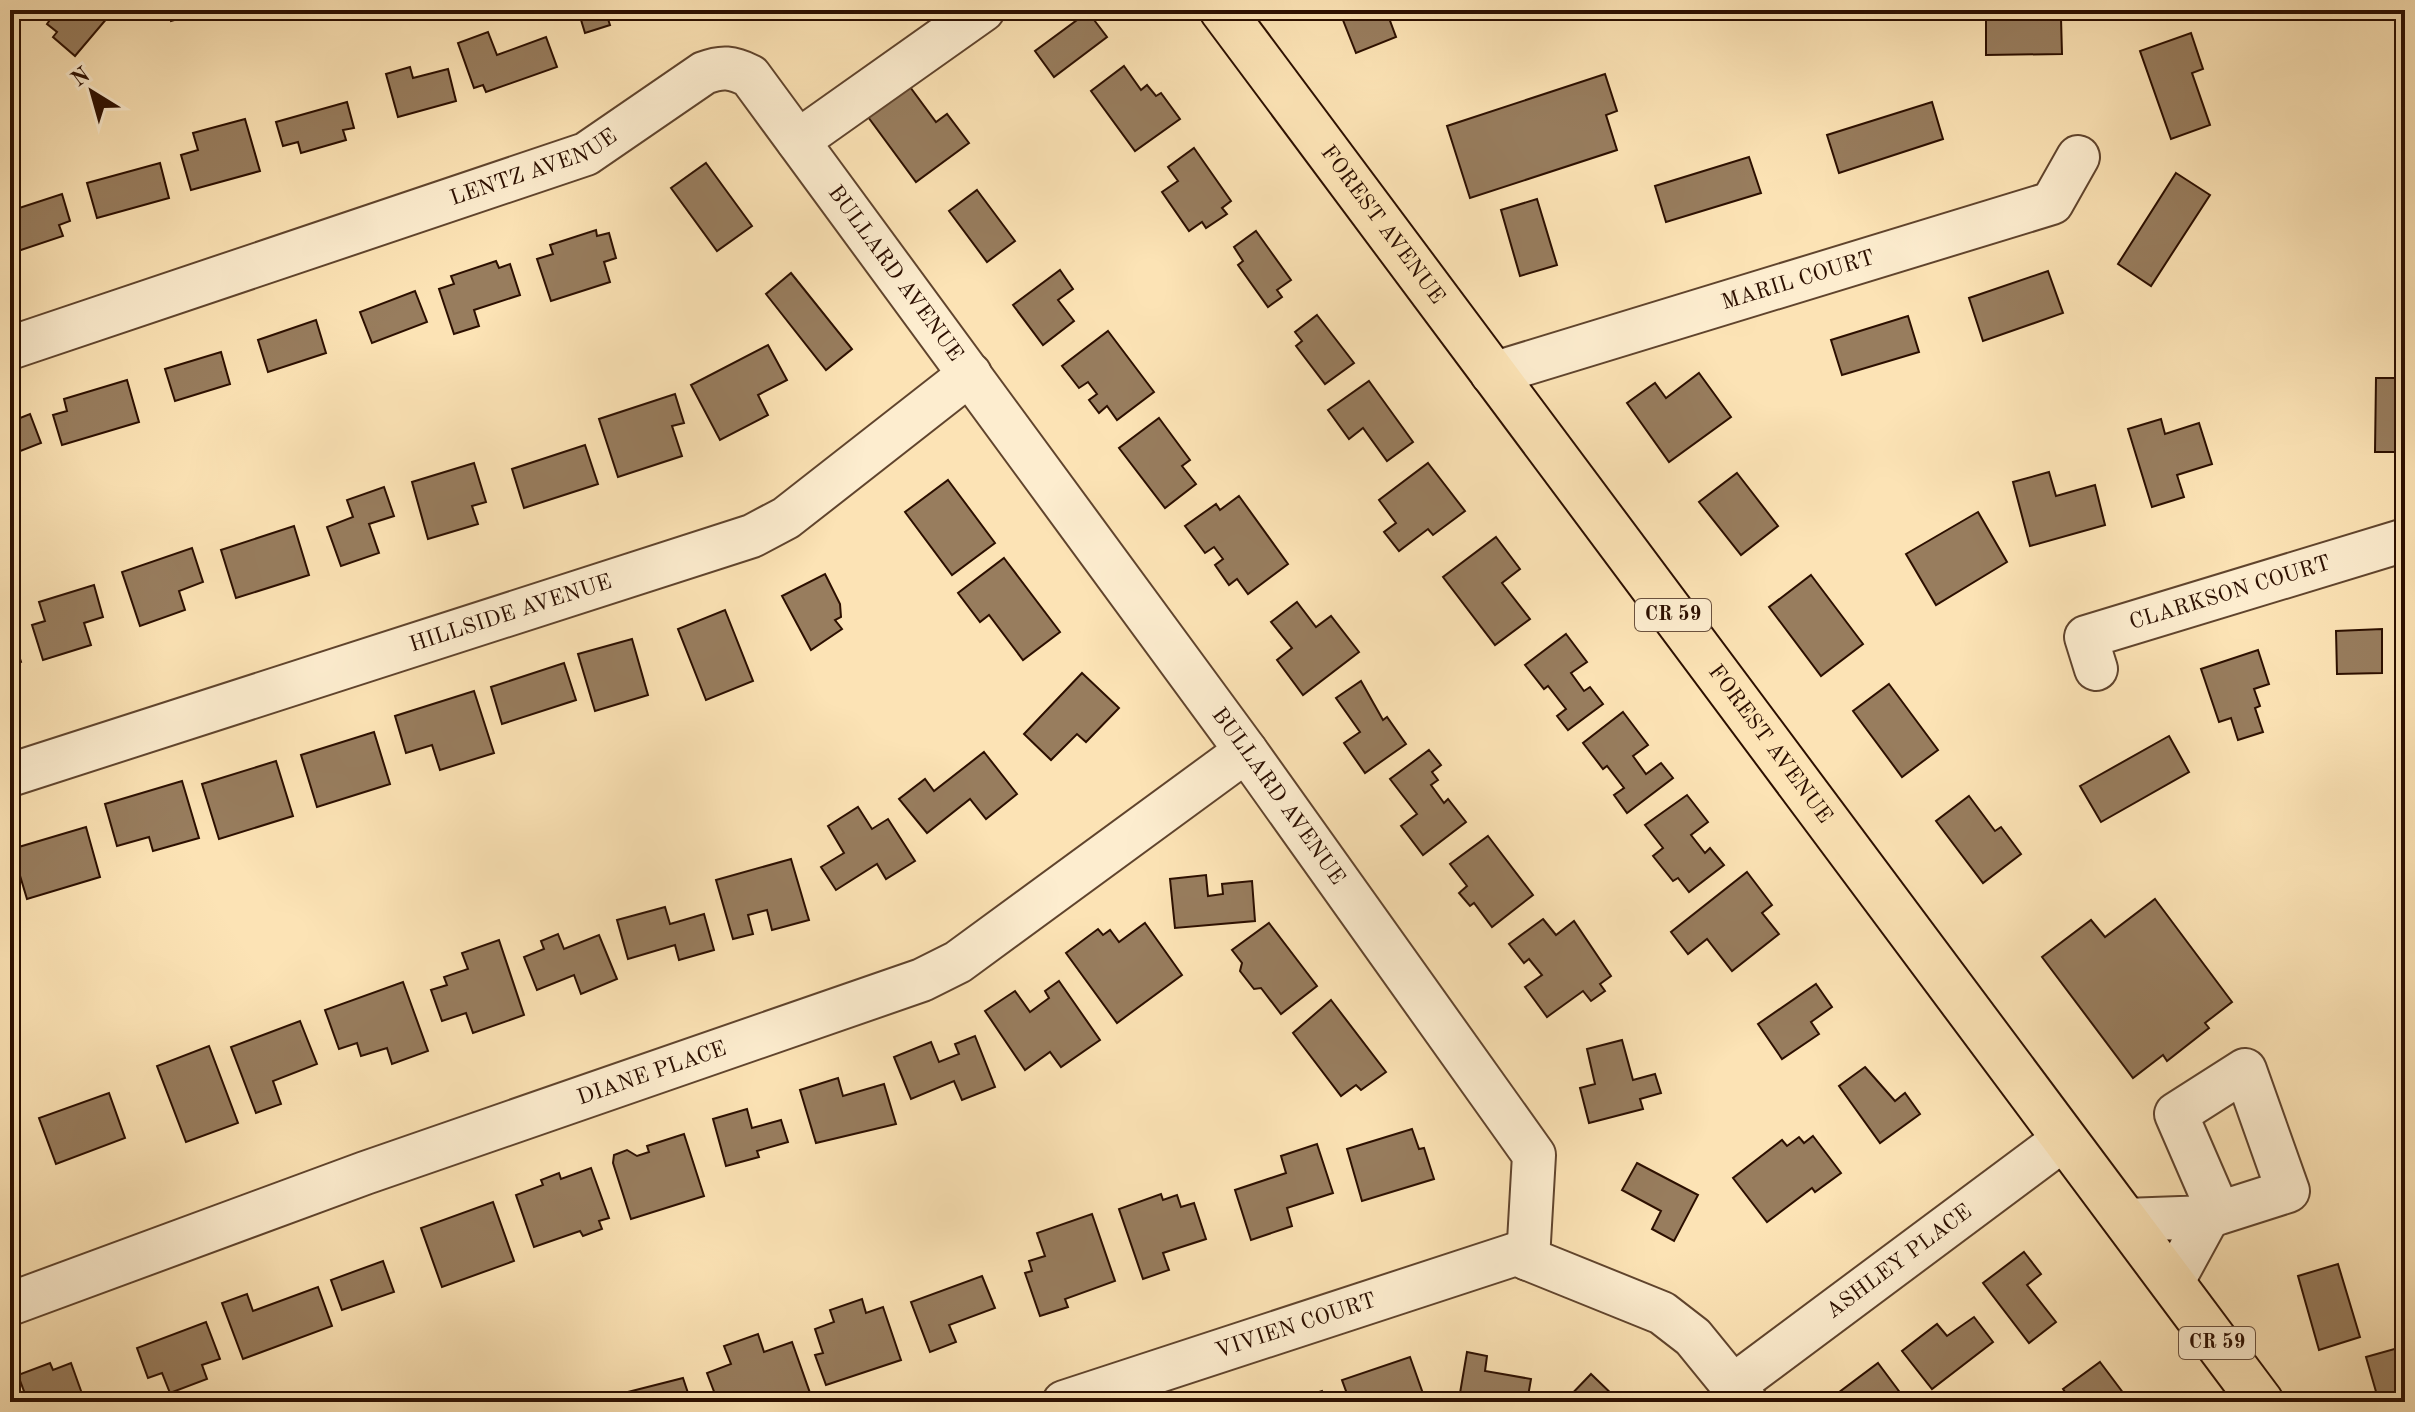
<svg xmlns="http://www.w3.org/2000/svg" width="2415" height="1412" font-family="'Old Standard TT',serif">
  <rect width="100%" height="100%" fill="#fce3b5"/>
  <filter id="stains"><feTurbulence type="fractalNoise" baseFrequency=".0025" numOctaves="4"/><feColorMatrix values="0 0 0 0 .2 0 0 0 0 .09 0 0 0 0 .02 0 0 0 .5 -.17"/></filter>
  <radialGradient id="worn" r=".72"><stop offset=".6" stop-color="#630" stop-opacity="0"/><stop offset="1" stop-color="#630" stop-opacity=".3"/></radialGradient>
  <g fill="#987d5e" stroke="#2c0f00" stroke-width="2">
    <path d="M44 10H114L75 56 53 37 57 32 47 24 52 17Z"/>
    <path d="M168 10H209L171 21Z"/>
    <path d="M578 10H616L606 13 610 25 585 33Z"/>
    <path d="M1339 10H1386L1396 37 1356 53Z"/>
    <path d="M2026 10H2043V18H2061L2062 54 1986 55V14H2025Z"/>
    <path d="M1088 12 1107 37 1054 77 1035 51Z"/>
    <path d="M488 32 497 55 546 37 557 67 486 92 483 85 474 88 458 43Z"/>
    <path d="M2191 33 2203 69 2192 73 2210 125 2171 139 2140 51Z"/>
    <path d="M1124 66 1141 90 1147 85 1156 96 1161 93 1180 119 1135 151 1091 91Z"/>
    <path d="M410 67 413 78 448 69 456 101 398 117 386 74Z"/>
    <path d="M899 72 936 122 947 114 969 143 916 182 857 102Z"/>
    <path d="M1605 74 1617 111 1606 115 1617 150 1470 198 1447 126Z"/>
    <path d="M347 102 354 128 343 130 346 140 301 153 298 142 283 146 276 122Z"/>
    <path d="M1932 102 1943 139 1839 173 1827 135Z"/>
    <path d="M245 119 260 171 191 190 181 155 198 150 193 133Z"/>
    <path d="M1194 148 1231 201 1222 208 1227 214 1206 228 1202 222 1189 231 1162 192 1178 181 1168 167Z"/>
    <path d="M1749 157 1761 193 1666 222 1655 186Z"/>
    <path d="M160 163 169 198 97 218 87 183Z"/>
    <path d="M706 163 752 226 717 251 671 188Z"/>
    <path d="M2176 173 2210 195 2151 286 2118 264Z"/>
    <path d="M977 190 1015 241 987 262 949 211Z"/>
    <path d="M62 194 70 221 59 225 63 236 18 251 10 234V211Z"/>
    <path d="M1537 199 1557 265 1520 276 1501 210Z"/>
    <path d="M596 230 597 236 609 233 616 258 604 262 610 282 551 301 537 259 553 254 550 245Z"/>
    <path d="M1256 231 1291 280 1277 290 1282 297 1268 307 1238 265 1243 261 1234 247Z"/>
    <path d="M496 261 499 268 510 264 520 295 474 310 479 326 454 334 439 289 454 284 451 276Z"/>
    <path d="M1060 270 1073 289 1058 300 1074 321 1043 345 1013 305Z"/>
    <path d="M2048 271 2063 313 1983 341 1969 298Z"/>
    <path d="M791 273 852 349 826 370 766 294Z"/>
    <path d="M415 291 427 322 372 343 360 312Z"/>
    <path d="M1317 315 1354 363 1325 384 1296 346 1302 341 1295 332Z"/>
    <path d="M1908 316 1919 352 1842 375 1831 340Z"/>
    <path d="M316 320 326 353 268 372 258 340Z"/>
    <path d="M1108 331 1154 392 1117 420 1107 406 1099 413 1089 400 1097 394 1088 382 1079 388 1062 366Z"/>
    <path d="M768 345 787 380 758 395 768 415 720 440 691 385Z"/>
    <path d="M221 352 230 384 175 401 165 369Z"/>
    <path d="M1699 373 1731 417 1669 462 1627 403 1655 383 1666 398Z"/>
    <path d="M2376 378H2405V452H2375Z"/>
    <path d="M127 380 139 422 62 445 53 415 67 411 64 399Z"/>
    <path d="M1369 381 1413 442 1387 461 1363 428 1349 439 1328 410Z"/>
    <path d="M675 394 684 423 672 426 682 456 618 477 599 419Z"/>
    <path d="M30 414 41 443 10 455V422Z"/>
    <path d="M1159 418 1190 460 1182 466 1196 484 1165 508 1119 448Z"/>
    <path d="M2161 419 2165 434 2199 423 2212 464 2177 475 2184 497 2152 507 2128 429Z"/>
    <path d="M585 445 598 484 524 508 512 469Z"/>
    <path d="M474 463 486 502 472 506 478 524 428 539 412 482Z"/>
    <path d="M1428 463 1465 511 1433 535 1428 529 1399 551 1384 532 1396 523 1379 500Z"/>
    <path d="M2049 472 2056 496 2095 485 2105 525 2030 546 2013 482Z"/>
    <path d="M1737 473 1778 526 1741 555 1699 502Z"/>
    <path d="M948 480 995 543 952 575 905 512Z"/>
    <path d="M384 487 394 516 369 524 379 553 341 566 327 527 353 517 347 500Z"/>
    <path d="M1239 496 1288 564 1248 594 1237 579 1229 585 1215 565 1223 559 1214 547 1205 553 1185 526 1216 504 1220 510Z"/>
    <path d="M1978 512 2007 562 1936 605 1906 554Z"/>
    <path d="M294 526 309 575 236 598 221 550Z"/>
    <path d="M1496 537 1520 569 1502 583 1530 619 1495 645 1443 577Z"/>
    <path d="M192 548 203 582 179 591 185 610 140 626 122 572Z"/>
    <path d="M1004 558 1060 632 1023 660 989 615 980 622 958 593Z"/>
    <path d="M825 574 840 604 841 617 835 620 842 629 811 650 782 596Z"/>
    <path d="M1811 575 1863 644 1821 676 1769 607Z"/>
    <path d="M94 585 103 617 84 623 91 645 43 660 32 625 45 621 39 602Z"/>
    <path d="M1297 602 1316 627 1331 616 1359 652 1303 695 1277 660 1292 648 1271 622Z"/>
    <path d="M725 610 753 681 706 700 678 629Z"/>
    <path d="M10 628 21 662 10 666Z"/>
    <path d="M2382 629V673L2337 674 2336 631Z"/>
    <path d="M1566 634 1587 662 1571 673 1584 691 1590 687 1603 704 1568 730 1557 716 1566 709 1548 686 1544 689 1525 665Z"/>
    <path d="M632 639 648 695 595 711 578 654Z"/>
    <path d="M2258 650 2269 684 2254 689 2260 706 2255 708 2263 732 2238 740 2231 718 2219 722 2201 669Z"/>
    <path d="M564 663 576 700 502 724 491 687Z"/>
    <path d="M1082 673 1119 708 1086 742 1077 734 1051 760 1024 734Z"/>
    <path d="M1361 681 1383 720 1387 717 1406 744 1365 773 1344 743 1360 732 1336 698Z"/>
    <path d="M1889 684 1938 750 1902 777 1853 711Z"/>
    <path d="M474 691 494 753 440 770 432 745 406 753 395 716Z"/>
    <path d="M1623 712 1648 745 1633 756 1646 774 1661 763 1673 778 1627 813 1614 795 1624 788 1607 766 1603 769 1583 743Z"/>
    <path d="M374 732 390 784 317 807 301 755Z"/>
    <path d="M2169 736 2189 772 2101 822 2080 786Z"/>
    <path d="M1429 750 1441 765 1432 772 1438 780 1431 785 1444 803 1448 799 1466 822 1423 855 1401 826 1417 814 1390 779Z"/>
    <path d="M984 752 1017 794 986 819 970 799 927 833 899 799 925 779 934 791Z"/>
    <path d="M276 761 293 816 219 839 202 784Z"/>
    <path d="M182 781 199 838 153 851 149 837 117 846 105 804Z"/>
    <path d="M1687 795 1708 822 1691 835 1705 853 1710 848 1724 865 1689 892 1678 878 1673 881 1653 856 1663 848 1645 825Z"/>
    <path d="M1969 796 1995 831 2001 827 2021 854 1983 883 1936 821Z"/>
    <path d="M858 807 872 829 888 819 915 861 886 879 877 864 836 890 821 867 844 853 828 826Z"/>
    <path d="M86 827 100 877 27 899 12 849Z"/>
    <path d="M1488 836 1533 895 1492 927 1474 903 1470 906 1459 893 1467 886 1450 864Z"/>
    <path d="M791 859 809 920 772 930 767 910 748 915 753 934 733 939 716 880Z"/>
    <path d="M1747 872 1772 905 1762 913 1779 934 1732 971 1707 939 1688 954 1671 932Z"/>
    <path d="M1206 875 1208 896 1223 894 1222 884 1252 881 1255 921 1175 928 1170 879Z"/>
    <path d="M2155 899 2232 1002 2205 1023 2209 1028 2167 1061 2163 1055 2133 1078 2042 957 2091 920 2105 937Z"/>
    <path d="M665 907 670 924 704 914 714 950 679 960 675 945 628 959 617 920Z"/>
    <path d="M1543 919 1556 935 1574 921 1611 976 1600 984 1605 991 1591 1001 1583 991 1547 1017 1525 987 1542 975 1529 959 1524 963 1509 944Z"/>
    <path d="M1145 923 1182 975 1117 1023 1066 953 1098 929 1103 935 1110 930 1119 942Z"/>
    <path d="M1269 923 1317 986 1281 1014 1261 988 1254 989 1240 971 1242 963 1232 950Z"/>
    <path d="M558 934 564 949 599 935 617 979 581 994 574 975 537 990 524 957 544 949 541 941Z"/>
    <path d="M499 940 524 1015 473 1033 466 1013 442 1021 431 990 447 985 444 977 468 969 462 953Z"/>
    <path d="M1059 981 1100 1040 1061 1067 1050 1052 1025 1070 985 1011 1015 991 1030 1012 1049 998 1045 991Z"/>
    <path d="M403 982 428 1051 392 1064 387 1048 361 1056 357 1043 339 1049 325 1010Z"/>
    <path d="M1816 984 1832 1007 1811 1022 1819 1034 1782 1059 1758 1024Z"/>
    <path d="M1331 1000 1386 1072 1361 1090 1356 1085 1341 1096 1293 1033Z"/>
    <path d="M300 1021 317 1064 273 1081 281 1104 256 1113 231 1047Z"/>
    <path d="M975 1036 995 1087 962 1100 954 1081 911 1099 894 1057 931 1042 939 1062 959 1054 955 1044Z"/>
    <path d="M1622 1040 1633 1080 1655 1074 1661 1093 1640 1099 1643 1109 1589 1123 1580 1088 1595 1084 1587 1049Z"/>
    <path d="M209 1046 238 1123 186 1142 157 1066Z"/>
    <path d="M1865 1067 1895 1101 1905 1093 1920 1114 1880 1143 1839 1086Z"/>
    <path d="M838 1078 843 1096 884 1084 896 1124 816 1143 800 1090Z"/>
    <path d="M109 1093 125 1138 56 1164 39 1118Z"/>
    <path d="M747 1109 752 1128 781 1120 788 1142 757 1151 759 1157 726 1166 713 1119Z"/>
    <path d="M1412 1129 1419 1149 1424 1148 1434 1179 1362 1201 1347 1149Z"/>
    <path d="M684 1134 704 1196 631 1219 613 1163 614 1155 627 1150 637 1156 649 1152 647 1146Z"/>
    <path d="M1813 1136 1841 1173 1815 1192 1812 1188 1767 1222 1733 1178 1782 1140 1787 1146 1799 1137 1804 1143Z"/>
    <path d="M1317 1144 1333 1193 1287 1208 1292 1226 1251 1240 1235 1190 1286 1173 1281 1156Z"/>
    <path d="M1637 1163 1698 1195 1674 1241 1652 1229 1661 1211 1622 1190Z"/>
    <path d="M591 1168 609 1218 599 1221 602 1229 583 1236 580 1231 534 1247 516 1195 543 1185 541 1180 559 1173 561 1179Z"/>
    <path d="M1161 1194 1163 1200 1177 1195 1181 1207 1194 1203 1206 1239 1163 1253 1169 1270 1143 1279 1119 1209Z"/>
    <path d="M493 1202 514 1261 442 1287 421 1228Z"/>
    <path d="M1092 1214 1115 1281 1065 1299 1068 1307 1040 1316 1025 1273 1032 1271 1029 1261 1045 1256 1037 1233Z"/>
    <path d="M2024 1252 2041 1274 2027 1285 2056 1322 2029 1343 1983 1283Z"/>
    <path d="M383 1261 394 1292 342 1310 331 1280Z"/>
    <path d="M2338 1264 2360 1337 2319 1350 2298 1276Z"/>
    <path d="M982 1276 995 1308 949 1325 956 1342 930 1352 911 1302Z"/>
    <path d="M318 1287 332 1326 243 1359 222 1303 247 1294 253 1311Z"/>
    <path d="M862 1299 866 1313 883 1307 901 1360 826 1385 815 1355 823 1353 815 1329 834 1322 830 1310Z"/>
    <path d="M1974 1317 1993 1342 1932 1389 1902 1351 1937 1324 1947 1336Z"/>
    <path d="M206 1322 220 1359 202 1365 207 1379 170 1393 162 1373 148 1378 137 1348Z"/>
    <path d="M758 1334 764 1352 792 1342 810 1393 785 1402H718L707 1373 731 1364 724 1346Z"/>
    <path d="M2405 1346V1402H2379L2366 1357Z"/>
    <path d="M1467 1352 1487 1356 1485 1371 1531 1379 1527 1402H1463L1459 1399Z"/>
    <path d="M1410 1357 1426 1402H1350L1342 1380Z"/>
    <path d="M2100 1362 2130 1402H2072L2063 1389Z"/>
    <path d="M50 1363 53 1370 71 1363 85 1402H28L18 1375Z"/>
    <path d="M1878 1363 1907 1402H1839L1834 1396Z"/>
    <path d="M1591 1374 1620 1402H1564Z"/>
    <path d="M683 1378 691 1402H618L616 1395Z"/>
    <path d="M1322 1391 1326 1402H1289Z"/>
  </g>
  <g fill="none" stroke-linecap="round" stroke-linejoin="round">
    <defs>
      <g id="minor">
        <path d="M798 141 983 10"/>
        <path id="s1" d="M10 348 586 154 704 73C722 66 732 67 750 76L1246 751 1534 1155 1528 1259"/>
        <path id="s2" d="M1492 374 2052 203 2078 157"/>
        <path id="s3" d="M2096 669 2086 637 2405 540"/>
        <path id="s4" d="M10 775 752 536 786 518 970 374"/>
        <path d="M2125 1220 2208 1217 2219 1213 2288 1191 2245 1070 2176 1114 2219 1213"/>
        <path d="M2172 1283 2208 1217"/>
        <path id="s5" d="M10 1304 365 1173 922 980 958 962 1246 751"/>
        <path id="s6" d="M1734 1385 2064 1139"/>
        <path id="s7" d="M1064 1402 1516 1254 1662 1313 1693 1337 1746 1402"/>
      </g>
      <g id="major">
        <path id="s8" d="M1222 10 2261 1402"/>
      </g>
    </defs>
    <use href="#minor" stroke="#60442d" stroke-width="46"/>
    <use href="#major" stroke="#2c0f00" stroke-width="48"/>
    <use href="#minor" stroke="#fdedcf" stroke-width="42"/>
    <use href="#major" stroke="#fce3b5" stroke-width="44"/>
  </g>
  <g text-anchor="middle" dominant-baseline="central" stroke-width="6" stroke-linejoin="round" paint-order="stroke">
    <g fill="#fdedcf" stroke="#6b523e" stroke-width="2">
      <rect x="1635" y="599" width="76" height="32" rx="6"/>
      <rect x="2179" y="1327" width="76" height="32" rx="6"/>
    </g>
    <g font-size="20" font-weight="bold" fill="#2c0f00">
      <text x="1673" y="615">CR 59</text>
      <text x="2217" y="1343">CR 59</text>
    </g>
    <g font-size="22" fill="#2c0f00" stroke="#fdedcf">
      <text stroke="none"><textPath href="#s1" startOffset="554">LENTZ AVENUE</textPath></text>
      <text stroke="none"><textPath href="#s8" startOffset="268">FOREST AVENUE</textPath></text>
      <text stroke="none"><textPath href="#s1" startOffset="1044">BULLARD AVENUE</textPath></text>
      <text stroke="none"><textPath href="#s2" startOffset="320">MARIL COURT</textPath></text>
      <text stroke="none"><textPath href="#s3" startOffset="184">CLARKSON COURT</textPath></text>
      <text stroke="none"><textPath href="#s4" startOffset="526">HILLSIDE AVENUE</textPath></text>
      <text stroke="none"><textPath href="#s8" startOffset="916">FOREST AVENUE</textPath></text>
      <text stroke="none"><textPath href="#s1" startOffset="1692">BULLARD AVENUE</textPath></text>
      <text stroke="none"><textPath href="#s5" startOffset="682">DIANE PLACE</textPath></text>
      <text stroke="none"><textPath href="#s6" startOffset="206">ASHLEY PLACE</textPath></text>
      <text stroke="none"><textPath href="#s7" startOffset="244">VIVIEN COURT</textPath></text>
    </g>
  </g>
  <rect width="2415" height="1412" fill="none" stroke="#fce3b5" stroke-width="40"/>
  <rect x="12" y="12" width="2391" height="1388" fill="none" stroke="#2c0f00" stroke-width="4"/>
  <rect x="20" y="20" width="2375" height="1372" fill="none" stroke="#2c0f00" stroke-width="2"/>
  <g transform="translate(92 92) rotate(323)" stroke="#fdedcf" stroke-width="6" paint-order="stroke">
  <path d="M0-6L14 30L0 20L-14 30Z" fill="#2c0f00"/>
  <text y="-12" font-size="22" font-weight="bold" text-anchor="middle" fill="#2c0f00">N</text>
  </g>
  <rect width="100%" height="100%" filter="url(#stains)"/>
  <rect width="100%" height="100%" fill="url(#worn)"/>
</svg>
